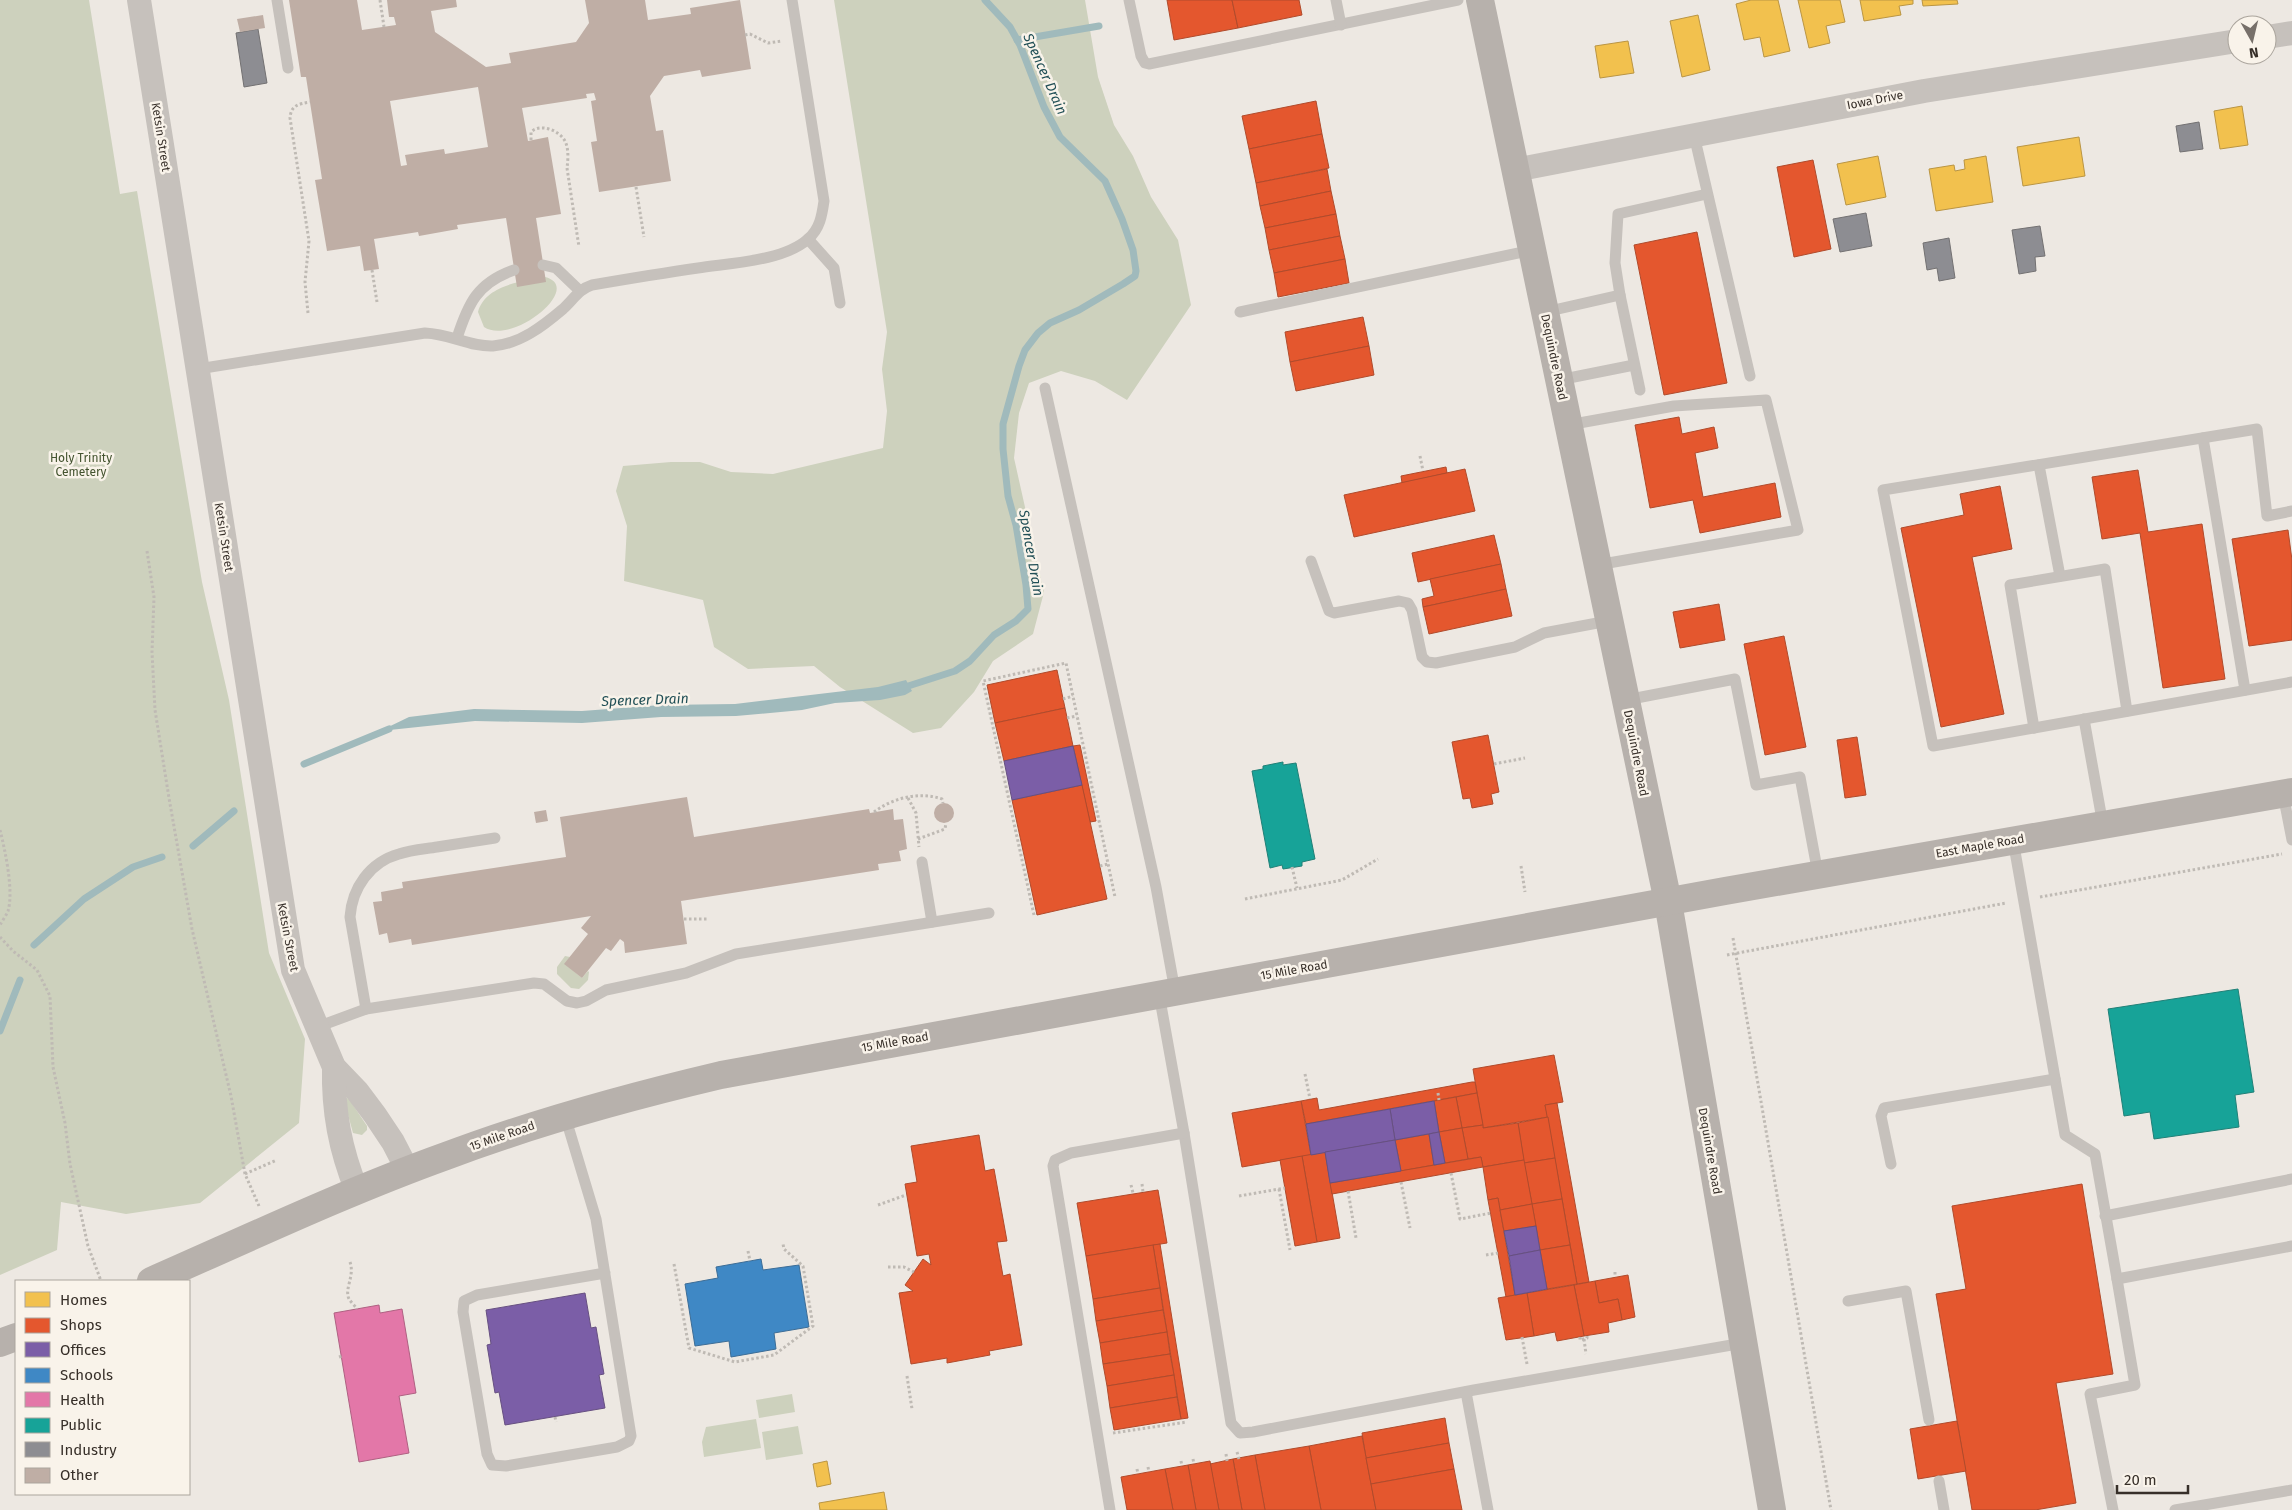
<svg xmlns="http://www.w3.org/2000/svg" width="2292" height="1510" font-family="'Fira Sans',sans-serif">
  <rect width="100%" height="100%" fill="#ede8e2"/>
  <g fill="#cdd1bd">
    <path d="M0 0H89L120 194 137 191 202 582 229 700 269 953 305 1039 299 1123 200 1203 126 1214 61 1202 57 1250 0 1275Z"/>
    <path d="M834 0H1085L1098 77 1114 125 1133 156 1151 197 1178 240 1191 305 1127 400 1095 381 1061 371 1029 383 1019 413 1014 458 1044 592 1033 634 993 661 974 692 941 728 913 733 840 687 814 666 748 669 714 647 703 600 624 581 627 526 616 491 623 466 671 462H700L731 472 773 474 883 448 887 411 882 369 887 332Z"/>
    <path d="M545 277C585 287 512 346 484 327L478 312C485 285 523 281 545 277Z"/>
    <path d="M565 956 570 957 565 964 582 978 588 971 589 972 588 980 579 989 571 988 557 974V967Z"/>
    <path d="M345 1097 349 1099 367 1126V1130L362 1135 353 1133 344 1100Z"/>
    <path d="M792 1394 795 1412 759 1418 756 1400Z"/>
    <path d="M756 1419 761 1448 704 1457 702 1442 706 1427Z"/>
    <path d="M798 1426 803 1454 766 1460 762 1432Z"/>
  </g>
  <path fill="#a0babc" d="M906 680 912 691 905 695 880 700 835 703 802 710 736 716 661 717 582 723 475 721 380 731 409 717 474 709 582 711 661 705 735 704 878 687Z"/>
  <g fill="#f2c14e" stroke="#ba9543">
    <path d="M1778 0 1790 51 1764 57 1760 37 1744 40 1736 4 1751 0Z"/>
    <path d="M1798 0H1840L1845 22 1826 26 1830 43 1809 48Z"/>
    <path d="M1860 0H1913V4L1899 6 1901 15 1864 21Z"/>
    <path d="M1922 0H1957L1958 4 1923 6Z"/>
    <path d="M1698 15 1710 70 1682 77 1670 21Z"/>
    <path d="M1628 41 1634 73 1600 78 1595 46Z"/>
    <path d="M2242 106 2248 145 2220 149 2214 111Z"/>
    <path d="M2079 137 2085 176 2023 186 2017 147Z"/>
    <path d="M1878 156 1886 197 1846 205 1837 164Z"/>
    <path d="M1986 156 1993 202 1936 211 1929 169 1954 165 1955 171 1965 169 1964 160Z"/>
    <path d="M827 1461 831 1484 817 1487 813 1464Z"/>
    <path d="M884 1492 887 1510H820L819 1503Z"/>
  </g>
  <g fill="#e4572e" stroke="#b04b2c">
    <path d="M1167 0H1232L1238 28 1174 40Z"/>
    <path d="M1232 0H1299L1302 15 1238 28Z"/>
    <path d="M1316 101 1322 134 1249 149 1242 116Z"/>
    <path d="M1322 134 1329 168 1256 183 1249 149Z"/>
    <path d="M1813 160 1831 249 1794 257 1777 167Z"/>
    <path d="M1327 169 1331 191 1260 206 1256 183Z"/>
    <path d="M1331 191 1336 214 1265 228 1260 206Z"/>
    <path d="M1336 214 1340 236 1269 250 1265 228Z"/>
    <path d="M1697 232 1727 383 1664 395 1634 245Z"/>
    <path d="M1340 236 1345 259 1274 273 1269 250Z"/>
    <path d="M1345 259 1349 283 1278 297 1274 273Z"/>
    <path d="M1363 317 1369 346 1290 362 1285 332Z"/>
    <path d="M1369 346 1374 375 1296 391 1290 362Z"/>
    <path d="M1679 417 1682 434 1714 427 1718 448 1695 453 1703 497 1775 483 1781 517 1700 533 1693 500 1650 508 1635 425Z"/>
    <path d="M1446 467 1447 473 1402 483 1401 476Z"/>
    <path d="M1465 469 1475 511 1354 537 1344 495Z"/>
    <path d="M2138 470 2148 532 2202 524 2225 679 2163 688 2140 533 2102 539 2092 477Z"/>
    <path d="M2000 486 2012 549 1972 557 2004 714 1941 727 1901 528 1964 515 1960 494Z"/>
    <path d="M2288 530 2292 560V640L2249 646 2232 539Z"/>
    <path d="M1494 535 1501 564 1418 582 1412 553Z"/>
    <path d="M1501 564 1506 589 1423 607 1422 599 1434 596 1430 579Z"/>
    <path d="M1506 589 1512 616 1429 634 1423 607Z"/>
    <path d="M1719 604 1725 640 1680 648 1673 612Z"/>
    <path d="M1784 636 1806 747 1765 755 1744 644Z"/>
    <path d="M1057 670 1065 708 995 723 987 685Z"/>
    <path d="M1065 708 1073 746 1004 761 995 723Z"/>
    <path d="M1488 735 1499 792 1491 794 1493 804 1472 808 1470 798 1463 799 1452 742Z"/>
    <path d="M1857 737 1866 795 1845 798 1837 740Z"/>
    <path d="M1080 745 1096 821 1090 822 1073 746Z"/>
    <path d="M1082 785 1107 899 1037 915 1012 800Z"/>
    <path d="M1554 1055 1563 1102 1545 1105 1548 1117 1483 1128 1473 1069Z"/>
    <path d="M1472 1082H1475L1477 1093 1306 1124 1301 1101 1317 1098 1319 1110Z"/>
    <path d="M1477 1093 1483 1125 1462 1128 1456 1097Z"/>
    <path d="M1456 1097 1462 1128 1439 1132 1434 1101Z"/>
    <path d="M1301 1101 1311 1155 1242 1167 1232 1113Z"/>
    <path d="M1557 1103 1559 1114 1589 1282 1577 1284 1562 1199 1545 1105Z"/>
    <path d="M1548 1117 1555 1158 1524 1163 1518 1123Z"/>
    <path d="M1518 1123 1524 1160 1483 1167 1481 1157 1468 1159 1462 1128 1483 1125V1128Z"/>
    <path d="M1462 1128 1468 1159 1445 1163 1439 1132Z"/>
    <path d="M1429 1134 1434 1165 1401 1171 1395 1140Z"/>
    <path d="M979 1135 985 1171 994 1169 1007 1241 997 1242 1003 1276 1010 1274 1022 1345 989 1351 990 1355 947 1363V1358L911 1364 899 1293 913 1291 905 1285 923 1259 931 1265 929 1254 917 1256 905 1184 917 1182 911 1146Z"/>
    <path d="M1325 1152 1340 1238 1317 1242 1302 1156Z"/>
    <path d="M1302 1156 1317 1242 1295 1246 1280 1160Z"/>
    <path d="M1481 1157 1483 1167 1332 1194 1330 1183Z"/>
    <path d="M1555 1158 1562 1199 1532 1204 1524 1163Z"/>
    <path d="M1524 1160 1532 1204 1500 1210 1498 1198 1488 1200 1483 1167Z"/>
    <path d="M2082 1184 2113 1374 2056 1383 2076 1503 2035 1510H1972L1936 1294 1966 1289 1952 1206Z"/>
    <path d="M1158 1190 1167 1243 1086 1256 1077 1203Z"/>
    <path d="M1498 1198 1515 1295 1506 1297 1488 1200Z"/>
    <path d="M1562 1199 1570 1245 1540 1250 1532 1204Z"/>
    <path d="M1532 1204 1536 1226 1504 1231 1500 1210Z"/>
    <path d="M1160 1244 1188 1418 1181 1419 1153 1245Z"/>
    <path d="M1153 1245 1160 1288 1093 1299 1086 1256Z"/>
    <path d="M1570 1245 1577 1284 1547 1289 1540 1250Z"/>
    <path d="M1628 1275 1635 1317 1622 1320 1618 1299 1599 1303 1595 1281Z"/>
    <path d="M1595 1281 1599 1303 1618 1299 1622 1320 1608 1323 1609 1332 1584 1336 1574 1285Z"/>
    <path d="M1574 1285 1584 1336 1557 1341 1555 1332 1534 1336 1527 1293Z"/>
    <path d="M1160 1288 1163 1310 1096 1321 1093 1299Z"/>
    <path d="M1527 1293 1534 1336 1506 1340 1498 1298Z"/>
    <path d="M1163 1310 1167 1332 1100 1343 1096 1321Z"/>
    <path d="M1167 1332 1170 1354 1103 1364 1100 1343Z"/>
    <path d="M1170 1354 1174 1375 1107 1386 1103 1364Z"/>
    <path d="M1174 1375 1177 1397 1110 1408 1107 1386Z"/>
    <path d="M1177 1397 1181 1419 1114 1430 1110 1408Z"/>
    <path d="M1445 1418 1449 1443 1366 1458 1362 1433Z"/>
    <path d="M1957 1421 1966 1471 1918 1479 1910 1429Z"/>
    <path d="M1362 1436 1376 1510H1321L1309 1446Z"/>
    <path d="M1449 1443 1454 1469 1371 1484 1366 1458Z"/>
    <path d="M1309 1446 1321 1510H1265L1255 1455Z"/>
    <path d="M1255 1455 1265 1510H1242L1233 1459Z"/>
    <path d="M1233 1459 1242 1510H1219L1210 1464Z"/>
    <path d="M1210 1461 1219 1510H1196L1188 1465Z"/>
    <path d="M1188 1465 1196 1510H1173L1165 1469Z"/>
    <path d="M1165 1469 1173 1510H1127L1121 1477Z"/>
    <path d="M1454 1469 1462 1510H1376L1371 1484Z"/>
  </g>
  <g fill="#7b5ea7" stroke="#675081">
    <path d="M1073 746 1082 785 1012 800 1004 761Z"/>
    <path d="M1434 1101 1439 1132 1395 1140 1390 1109Z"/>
    <path d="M1390 1109 1395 1140 1311 1155 1306 1124Z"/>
    <path d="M1439 1132 1445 1163 1434 1165 1429 1134Z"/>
    <path d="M1395 1140 1401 1171 1330 1183 1325 1152Z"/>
    <path d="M1536 1226 1540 1250 1509 1256 1504 1231Z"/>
    <path d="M1540 1250 1547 1289 1515 1295 1509 1256Z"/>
    <path d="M585 1293 591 1328 596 1327 600 1351 604 1374 599 1375 605 1408 505 1425 499 1392 495 1393 487 1345 491 1344 486 1310Z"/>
  </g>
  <path fill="#3f88c5" stroke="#3d6d96" d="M761 1259 763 1270 799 1265 809 1327 774 1333 776 1349 731 1357 729 1341 695 1346 685 1284 718 1278 716 1267Z"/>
  <path fill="#e377a8" stroke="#af6182" d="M379 1305 380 1313 402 1309 416 1393 399 1396 409 1453 359 1462 334 1313Z"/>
  <g fill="#17a398" stroke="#218077">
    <path d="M1283 762V765L1296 763 1315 859 1302 862V866L1283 869 1282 865 1270 868 1252 771 1263 769V766Z"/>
    <path d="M2238 989 2254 1092 2235 1095 2239 1127 2154 1139 2150 1112 2124 1116 2108 1009Z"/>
  </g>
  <g fill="#8d8d92" stroke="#737172">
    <path d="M258 29 267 83 244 87 236 33Z"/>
    <path d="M2199 122 2203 149 2180 152 2176 126Z"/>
    <path d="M1866 213 1872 246 1840 252 1833 219Z"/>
    <path d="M2040 226 2045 256 2035 257 2036 271 2019 274 2012 230Z"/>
    <path d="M1949 238 1955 278 1939 281 1937 268 1927 270 1923 243Z"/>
  </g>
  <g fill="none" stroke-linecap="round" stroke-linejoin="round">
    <g stroke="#a0babc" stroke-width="7">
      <path d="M1017 40 1099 26"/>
      <path d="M902 688 955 671 970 661 994 635 1016 621 1028 609 1026 585 1016 525 1008 496 1003 449V424L1019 366 1025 350 1038 333 1050 323 1079 310 1123 284 1135 276 1136 271 1133 250 1122 219 1105 181 1060 137 1044 107 1020 45 1010 27 985 0"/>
      <path d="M304 764 389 729"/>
      <path d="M193 846 234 811"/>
      <path d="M34 945 84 899 133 867 162 857"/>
      <path d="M0 1031 20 980"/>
    </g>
  </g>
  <g fill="#bfaea5" fill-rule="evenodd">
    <path d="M289 0H357L362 30 396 25 394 17H389L387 0H456L457 7 431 11 435 32 486 67 511 63 509 53 576 42 589 23 585 0H645L648 20 691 14 690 8 740 0 751 69 702 77 700 70 664 76 650 96 656 131 663 130 671 181 599 192 591 142 597 141 591 101 596 100 594 93 586 94 587 98 522 108 528 141 548 137 561 214 536 218 546 282 517 287 506 218 457 225 458 229 419 236 418 232 374 239 379 269 364 271 360 246 327 251 315 180 322 179 306 77H301ZM478 87 488 147 445 154 444 149 405 155 407 165 401 166 390 101Z"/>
    <path d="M263 15 265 28 240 32 237 19Z"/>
    <path d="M687 797 694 837 869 809 870 813 893 809 894 820 903 819 907 849 899 851 901 861 878 864 879 870 681 901 687 944 625 953 624 942 620 939 611 951 606 948 582 978 564 964 588 934 581 928 591 916 412 945 411 939 389 943 387 933 379 935 373 902 382 901 381 892 403 888 402 882 566 857 560 817Z"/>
    <circle cx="944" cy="813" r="10"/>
    <path d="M546 810 548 821 536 823 534 812Z"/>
  </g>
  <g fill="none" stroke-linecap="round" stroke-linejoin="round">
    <g stroke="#bfbab4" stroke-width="3" stroke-dasharray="2.5 2.5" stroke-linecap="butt">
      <path d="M380 0 384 27"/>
      <path d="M745 35 750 34 768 43 782 41"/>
      <path d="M531 140V132C540 123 559 130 565 141 569 149 568 160 567 168L579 247"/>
      <path d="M636 187 644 237"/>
      <path d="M372 270 377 302"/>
      <path d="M308 313 305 282 309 241 290 118C291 105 299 104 310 102"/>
      <path d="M1420 456 1423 471"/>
      <path d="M147 551 154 597 152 652 155 710 169 798 192 929 231 1096 245 1174 259 1206"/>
      <path d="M1063 699 1073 696"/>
      <path d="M1067 718 1077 716"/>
      <path d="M1494 764 1525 758"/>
      <path d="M908 798 916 813 919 847"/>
      <path d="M874 812C893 798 919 791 942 799L943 803"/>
      <path d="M0 830C5 850 14 891 8 911 6 916 2 921 0 925"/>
      <path d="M918 839 945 829 946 823"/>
      <path d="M1100 866 1108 864"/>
      <path d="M1521 866 1525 892"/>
      <path d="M1292 867 1297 888"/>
      <path d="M2040 897 2282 854"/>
      <path d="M1245 899 1342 880 1378 859"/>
      <path d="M1034 915 983 681 1066 663 1115 897"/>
      <path d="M684 919H707"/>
      <path d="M0 937 13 951 37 970 50 996 53 1067 65 1123 70 1164 88 1246 101 1281"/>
      <path d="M1733 938 1831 1510"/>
      <path d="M1727 955 2006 903"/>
      <path d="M1305 1074 1310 1099"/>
      <path d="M1438 1093 1439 1100"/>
      <path d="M1451 1173 1460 1219 1491 1213"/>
      <path d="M245 1174 277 1160"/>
      <path d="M1401 1182 1410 1228"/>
      <path d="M1142 1184 1143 1192"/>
      <path d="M1131 1185 1133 1193"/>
      <path d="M1279 1189 1290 1250"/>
      <path d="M1348 1191 1356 1238"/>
      <path d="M1239 1196 1285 1188"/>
      <path d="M878 1205 906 1195"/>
      <path d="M748 1251 750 1261"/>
      <path d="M1486 1255 1498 1253"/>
      <path d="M350 1262C355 1276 344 1289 349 1299 351 1302 355 1306 357 1309"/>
      <path d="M674 1264 689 1348 735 1362 774 1355 813 1326 803 1266 784 1249 783 1244"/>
      <path d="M888 1267H904L914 1272"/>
      <path d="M1615 1272V1277"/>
      <path d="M1522 1337 1527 1364"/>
      <path d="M1580 1337V1340L1587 1338V1336"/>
      <path d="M1584 1339 1586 1354"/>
      <path d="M339 1357 342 1356"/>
      <path d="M907 1376 912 1409"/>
      <path d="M555 1417 556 1422"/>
      <path d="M1113 1433 1187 1422"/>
      <path d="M1237 1452 1239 1459"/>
      <path d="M1226 1454 1227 1461"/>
      <path d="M1193 1459 1194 1464"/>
      <path d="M1181 1461 1182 1466"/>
      <path d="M1148 1467 1149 1472"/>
      <path d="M1137 1469 1138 1474"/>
    </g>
    <g stroke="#c6c1bc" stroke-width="11">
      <path d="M277 0 288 68"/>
      <path d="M1129 0 1141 56 1145 63 1149 64 1458 0"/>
      <path d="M1336 0 1341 25"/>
      <path d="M1694 135 1750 376"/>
      <path d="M808 239 834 268 840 303"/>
      <path d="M543 265 556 268 580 291"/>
      <path d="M1620 295 1640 390"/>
      <path d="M1240 312 1532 250"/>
      <path d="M1545 312 1620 295 1615 263 1618 214 1707 194"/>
      <path d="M457 338C468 304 477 283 514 270"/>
      <path d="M198 369 425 333C451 334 470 347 493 346 520 344 543 326 563 309 573 300 579 289 592 285 627 279 663 273 698 268 730 263 784 261 808 239 820 229 822 215 824 201L792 0"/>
      <path d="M1559 380 1634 365"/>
      <path d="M1045 388 1156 887 1175 991"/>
      <path d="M1568 425 1674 406 1766 400 1798 530 1597 565"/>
      <path d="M2203 438 2245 690"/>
      <path d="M2039 465 2060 576"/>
      <path d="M2292 511 2267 516 2257 429 1883 490 1933 746 2292 682"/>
      <path d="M1311 561 1329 611 1334 613 1399 601 1408 603 1412 610 1422 657 1427 662 1436 663 1515 647 1544 633 1608 621"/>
      <path d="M1626 700 1735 679 1756 785 1800 777 1818 874"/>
      <path d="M2084 719 2103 825"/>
      <path d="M2034 728 2010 585 2105 569 2127 711"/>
      <path d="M2283 794 2292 840"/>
      <path d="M2013 840 2065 1135 2095 1154 2117 1279 2292 1246"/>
      <path d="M922 862 932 922"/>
      <path d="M1159 994 1184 1133 1231 1423 1240 1433 1253 1432 1474 1390 1743 1343"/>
      <path d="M366 1009 350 917C352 888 370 862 399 854 411 850 425 849 437 847 457 844 476 841 495 838"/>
      <path d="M317 1027 366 1009 534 983 544 984 567 1001 577 1003 586 1001 606 990 686 973 736 954 989 913"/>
      <path d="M565 1116 596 1219 631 1436 629 1441 617 1447 506 1466 492 1465 487 1454 463 1312 464 1301 477 1295 605 1273"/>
      <path d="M1891 1164 1881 1116 1884 1108 2055 1079"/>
      <path d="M2105 1216 2292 1179"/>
      <path d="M1848 1301 1906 1291 1929 1420"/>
      <path d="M1466 1392 1488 1510"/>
      <path d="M1939 1481 1944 1510"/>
      <path d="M1110 1510 1053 1166 1055 1160 1071 1153 1184 1133"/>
      <path d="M2113 1510 2090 1394 2135 1385 2117 1279"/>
      <path d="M2175 1510 2292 1490"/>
    </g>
    <g stroke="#c6c1bc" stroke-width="24">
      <path d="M139 0 293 970 334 1067 357 1091 375 1115 393 1142 408 1171"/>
      <path d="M2267 37 2292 33"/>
      <path d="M1515 170 1924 91 2237 41"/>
      <path d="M334 1067C333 1111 340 1149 357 1191"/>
    </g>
    <g stroke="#b7b1ac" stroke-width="28">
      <path d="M1480 0 1668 902 1772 1510"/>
      <path d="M151 1281C249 1238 346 1192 446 1156 536 1122 628 1097 721 1075L1725 891 2292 792"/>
      <path d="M0 1343 16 1337"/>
    </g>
  </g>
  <g text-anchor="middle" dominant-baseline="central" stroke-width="5" stroke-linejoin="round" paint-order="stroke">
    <g font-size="12" fill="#372f29" stroke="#f9f3ea">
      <text transform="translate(1875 100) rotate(-11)">Iowa Drive</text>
      <text transform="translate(161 137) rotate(81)">Ketsin Street</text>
      <text transform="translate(1554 357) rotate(78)">Dequindre Road</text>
      <text transform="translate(224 537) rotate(81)">Ketsin Street</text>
      <text transform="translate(1636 753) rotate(79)">Dequindre Road</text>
      <text transform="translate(1980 846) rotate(-10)">East Maple Road</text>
      <text transform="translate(288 937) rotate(79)">Ketsin Street</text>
      <text transform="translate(1294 970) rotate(-10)">15 Mile Road</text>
      <text transform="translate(895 1042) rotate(-10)">15 Mile Road</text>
      <text transform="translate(502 1136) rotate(-19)">15 Mile Road</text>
      <text transform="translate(1710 1151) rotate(80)">Dequindre Road</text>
    </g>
    <g font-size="12" fill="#43532f" stroke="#f9f3ea">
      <text x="81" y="458">Holy Trinity<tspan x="81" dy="14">Cemetery</tspan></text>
    </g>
    <g font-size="14" font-style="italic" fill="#214f56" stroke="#f9f3ea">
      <text transform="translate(1045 74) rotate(66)">Spencer Drain</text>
      <text transform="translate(1031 553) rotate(80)">Spencer Drain</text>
      <text transform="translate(645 700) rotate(-2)">Spencer Drain</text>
    </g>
  </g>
  <rect x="15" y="1280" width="175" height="215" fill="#f9f3ea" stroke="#aba59d"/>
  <rect x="25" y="1292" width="25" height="15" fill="#f2c14e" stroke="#aba59d"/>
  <text x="60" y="1305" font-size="15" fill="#372f29">Homes</text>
  <rect x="25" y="1318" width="25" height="15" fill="#e4572e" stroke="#aba59d"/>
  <text x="60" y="1330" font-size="15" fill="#372f29">Shops</text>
  <rect x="25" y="1342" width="25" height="15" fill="#7b5ea7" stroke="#aba59d"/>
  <text x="60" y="1355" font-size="15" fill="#372f29">Offices</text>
  <rect x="25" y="1368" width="25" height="15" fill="#3f88c5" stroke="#aba59d"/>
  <text x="60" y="1380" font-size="15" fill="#372f29">Schools</text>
  <rect x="25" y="1392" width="25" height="15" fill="#e377a8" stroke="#aba59d"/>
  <text x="60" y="1405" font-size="15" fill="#372f29">Health</text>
  <rect x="25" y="1418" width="25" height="15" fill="#17a398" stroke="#aba59d"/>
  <text x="60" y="1430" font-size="15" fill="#372f29">Public</text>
  <rect x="25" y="1442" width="25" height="15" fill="#8d8d92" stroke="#aba59d"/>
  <text x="60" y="1455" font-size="15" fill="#372f29">Industry</text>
  <rect x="25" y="1468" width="25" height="15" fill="#bfaea5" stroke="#aba59d"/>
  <text x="60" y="1480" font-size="15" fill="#372f29">Other</text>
  <g transform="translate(2252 40) rotate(172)"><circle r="24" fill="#f9f3ea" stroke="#aba59d"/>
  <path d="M0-4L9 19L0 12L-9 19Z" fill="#77706a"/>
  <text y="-8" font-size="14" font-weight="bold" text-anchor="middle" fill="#372f29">N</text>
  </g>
  <path d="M2117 1485v8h71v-8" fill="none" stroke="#372f29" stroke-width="2.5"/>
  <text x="2124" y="1485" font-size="15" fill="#372f29" stroke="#f9f3ea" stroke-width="4" paint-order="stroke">20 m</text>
</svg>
